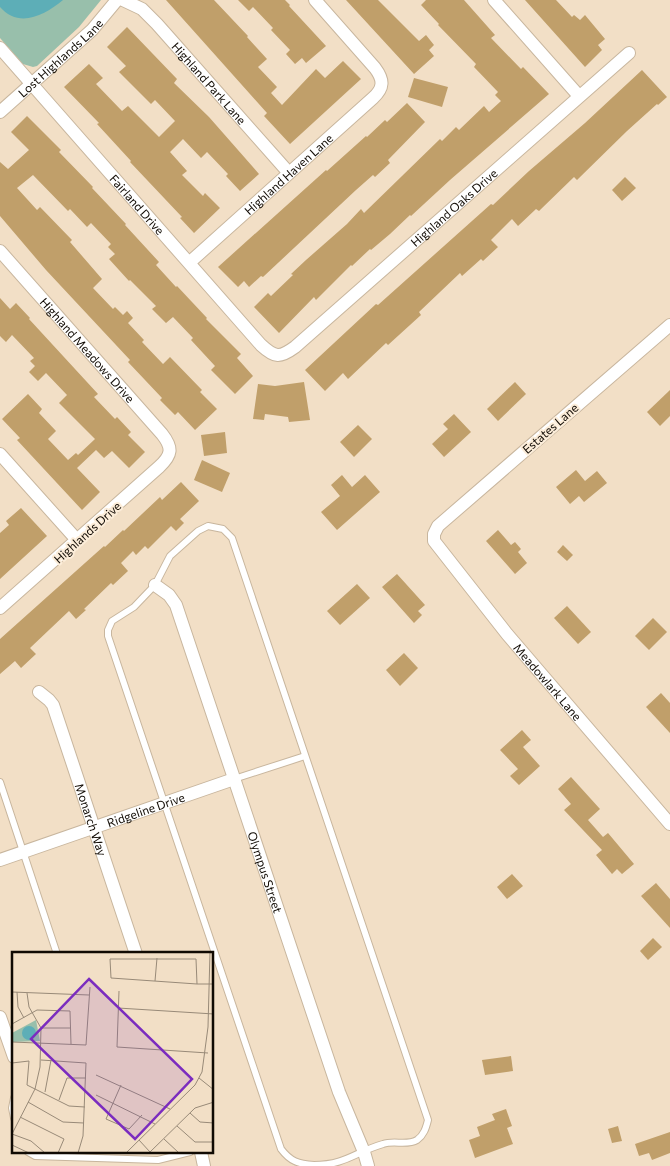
<svg xmlns="http://www.w3.org/2000/svg" width="670" height="1166" font-family="Commissioner,sans-serif">
  <rect width="100%" height="100%" fill="#f2dfc6"/>
  <path fill="#98bfab" d="M0 0H101L79 27 37 66 33 67 23 64 0 38Z"/>
  <path fill="#5daeb7" d="M0 0H63C45 15 19 29 0 7Z"/>
  <g fill="#c09f6a">
    <path d="M166 0H214L248 36 247 37 267 59 258 67 277 87 271 93 282 105 316 69 325 78 343 61 361 79 290 144 264 116 267 113Z"/>
    <path d="M238 0H285L290 5 289 6 326 46 306 63 302 58 295 64 286 54 290 50 271 30 273 28 253 7 249 11Z"/>
    <path d="M346 0H378L419 41 426 35 434 45 429 50 434 56 414 74Z"/>
    <path d="M426 0H464L495 35 491 38 521 69 523 67 549 94 450 180 411 216 410 215 390 234 371 250 370 249 352 266 351 265 316 300 314 297 279 333 254 307 268 293 271 296 293 275 291 274 306 260 347 224 361 209 364 213 440 139 442 141 456 127 459 130 484 106 489 112 501 101 495 95 498 92 474 67 476 64 438 25 439 24 421 5Z"/>
    <path d="M525 0H556L572 17 574 15 580 20 585 15 605 39 598 45 602 50 585 67Z"/>
    <path d="M127 27 177 79 174 83 209 117 259 174 240 191 226 176 228 174 207 152 201 158 183 139 170 152 187 171 182 175 203 196 205 193 220 208 194 233 180 218 182 217 130 162 131 161 97 124 99 123 64 87 89 64 103 78 96 84 122 111 128 106 159 137 175 121 155 100 151 104 119 72 126 66 107 47Z"/>
    <path d="M642 70 667 97 658 105 657 104 627 131 577 180 574 177 539 211 536 209 518 226 512 219 491 240 498 247 483 261 481 259 462 276 460 273 419 312 421 315 388 345 386 343 348 379 343 373 325 391 305 370 376 304 378 305 491 204 493 205 529 171 585 123Z"/>
    <path d="M414 78 448 87 442 107 408 97Z"/>
    <path d="M407 103 425 122 388 160 390 163 375 177 373 175 356 190 263 277 261 276 249 287 244 281 238 287 218 267 326 170 327 171 366 136 367 137 385 120 387 122Z"/>
    <path d="M27 116 61 150 59 152 93 187 92 188 126 224 125 225 159 262 156 265 176 287 177 286 207 318 206 319 241 354 237 358 253 376 235 394 211 370 215 366 191 340 193 338 173 317 166 323 152 309 156 306 130 280 129 281 109 259 115 254 108 247 111 244 91 223 87 227 70 209 68 211 33 175 17 188 37 210 40 207 72 240 70 242 102 279 93 288 113 309 115 307 123 315 127 311 133 318 128 323 144 340 142 342 163 364 170 357 202 390 200 392 217 409 195 430 178 412 175 415 160 400 162 398 128 362 130 360 46 270 0 216V162L8 169 29 150 11 132Z"/>
    <path d="M625 177 636 188 622 201 612 190Z"/>
    <path d="M0 298 10 309 16 303 30 318 29 319 98 394 94 397 115 419 117 417 131 432 128 435 145 452 129 468 112 451 104 458 96 450 77 468 100 492 82 510 17 440 20 438 2 419 28 394 42 409 39 413 56 431 48 439 68 460 76 453 78 455 95 439 59 403 67 395 46 373 38 381 29 372 35 366 30 361 34 358 12 335 6 342 0 336Z"/>
    <path d="M304 382 310 420 289 422 288 417 265 414 264 420 253 419 258 384 275 386Z"/>
    <path d="M515 382 526 394 498 421 487 409Z"/>
    <path d="M670 390V416L660 426 647 412Z"/>
    <path d="M454 414 471 432 444 457 432 444 448 429 443 424Z"/>
    <path d="M358 425 372 439 354 457 340 442Z"/>
    <path d="M225 432 227 453 204 456 201 435Z"/>
    <path d="M202 460 230 473 222 492 194 480Z"/>
    <path d="M576 470 585 481 597 471 607 483 584 502 579 496 570 504 556 487Z"/>
    <path d="M342 475 352 487 365 475 380 492 337 530 321 512 340 496 331 485Z"/>
    <path d="M181 482 199 501 180 519 184 523 176 531 171 526 148 549 145 546 136 555 133 551 121 563 128 571 113 585 111 583 84 609 86 610 76 619 69 611 30 648 36 654 21 668 15 661 0 674V639L104 546 105 547 123 530 124 531 160 497 162 500Z"/>
    <path d="M21 508 47 536 0 579V533L9 525 6 521Z"/>
    <path d="M498 530 511 545 515 542 521 549 518 552 527 563 515 574 486 541Z"/>
    <path d="M563 545 573 555 567 561 557 552Z"/>
    <path d="M397 574 425 605 418 611 422 615 414 623 382 587Z"/>
    <path d="M357 584 370 598 340 625 327 611Z"/>
    <path d="M567 606 591 632 578 644 554 618Z"/>
    <path d="M653 618 667 632 649 650 635 636Z"/>
    <path d="M404 653 418 668 400 686 386 670Z"/>
    <path d="M661 693 670 703V733L646 707Z"/>
    <path d="M522 730 531 740 523 747 540 766 519 785 510 776 518 769 500 750Z"/>
    <path d="M571 777 600 809 588 820 603 837 608 833 634 864 622 874 617 869 612 874 596 855 602 850 564 810 571 804 558 789Z"/>
    <path d="M512 874 523 886 507 899 497 887Z"/>
    <path d="M656 883 670 899V928L641 896Z"/>
    <path d="M653 938 662 947 648 960 640 951Z"/>
    <path d="M511 1056 513 1071 485 1075 482 1060Z"/>
    <path d="M506 1109 512 1126 507 1128 513 1144 475 1158 469 1140 480 1136 477 1127 495 1120 492 1114Z"/>
    <path d="M618 1126 622 1141 612 1143 608 1129Z"/>
    <path d="M670 1132V1153L652 1160 649 1153 639 1156 635 1144Z"/>
  </g>
  <g fill="none" stroke-linecap="round" stroke-linejoin="round">
    <defs>
      <g id="service">
        <path d="M208 526 223 529 232 538 428 1120C426 1128 424 1135 417 1140 407 1146 394 1140 383 1144 355 1152 346 1165 314 1165 298 1164 290 1161 281 1149L108 636V630L112 621 134 607 155 585 170 556 198 531Z"/>
        <path d="M234 779 305 756"/>
        <path d="M0 782 57 954"/>
        <path d="M14 1098 12 1108 14 1118"/>
        <path d="M28 1152 35 1156 158 1160 190 1152"/>
      </g>
      <g id="minor">
        <path id="s1" d="M123 0 142 9 157 24 289 173"/>
        <path d="M494 0 579 96"/>
        <path id="s2" d="M0 48 261 345C275 358 280 358 295 347L629 53"/>
        <path id="s3" d="M0 112 92 30 117 0"/>
        <path id="s4" d="M0 251 162 434C173 448 172 455 159 467L0 608"/>
        <path id="s5" d="M190 262 373 98C384 88 384 80 375 68L315 0"/>
        <path id="s6" d="M670 325 438 526 434 534V541L507 634 670 824"/>
        <path d="M0 454 77 540"/>
        <path id="s7" d="M155 585 169 595 176 605 339 1092 364 1152 368 1166"/>
        <path id="s8" d="M39 692 49 700 53 705 136 954"/>
        <path id="s9" d="M0 860 234 779"/>
        <path d="M0 1017 14 1057"/>
        <path d="M201 1152 204 1166"/>
      </g>
    </defs>
    <use href="#service" stroke="#c8b69e" stroke-width="8"/>
    <use href="#minor" stroke="#c8b69e" stroke-width="14"/>
    <use href="#service" stroke="#fff" stroke-width="6"/>
    <use href="#minor" stroke="#fff" stroke-width="12"/>
  </g>
  <g text-anchor="middle" dominant-baseline="central" stroke-width="4" stroke-linejoin="round" paint-order="stroke">
    <g font-size="12" fill="#100a03" stroke="#fcedd9">
      <text stroke="none"><textPath href="#s3" startOffset="81">Lost Highlands Lane</textPath></text>
      <text stroke="none"><textPath href="#s1" startOffset="121">Highland Park Lane</textPath></text>
      <text stroke="none"><textPath href="#s5" startOffset="132">Highland Haven Lane</textPath></text>
      <text stroke="none"><textPath href="#s2" startOffset="208">Fairland Drive</textPath></text>
      <text stroke="none"><textPath href="#s2" startOffset="646">Highland Oaks Drive</textPath></text>
      <text stroke="none"><textPath href="#s4" startOffset="132">Highland Meadows Drive</textPath></text>
      <text transform="translate(550 428) rotate(-41)">Estates Lane</text>
      <text transform="translate(87 532) rotate(-42)">Highlands Drive</text>
      <text stroke="none"><textPath href="#s6" startOffset="504">Meadowlark Lane</textPath></text>
      <text stroke="none"><textPath href="#s9" startOffset="154">Ridgeline Drive</textPath></text>
      <text stroke="none"><textPath href="#s8" startOffset="140">Monarch Way</textPath></text>
      <text stroke="none"><textPath href="#s7" startOffset="311">Olympus Street</textPath></text>
    </g>
  </g>
  <g transform="translate(12 952)">
    <rect width="201" height="201" fill="#f2dfc6"/>
    <path d="M24 68 28 89 0 90V81Z" fill="#98bfab"/>
    <path d="M10 81a7 7 0 1 1 14 0a7 7 0 1 1-14 0Z" fill="#5daeb7"/>
    <path fill="none" stroke="#988a78" stroke-width="1" d="M143 29 145 6M185 32 184 7H98L99 26 185 32H200M107 39 105 95 196 101M0 40 77 43M5 40 6 55 12 66M106 56 202 62M0 72 25 58 58 59 59 92M29 76H59M0 90 74 93 78 35M29 108 74 111 71 184 66 201M0 111 17 109 15 133 57 154 73 155M84 123 158 157M187 126 202 138M109 133 94 167 117 177 130 163M33 140 39 108M84 143 143 172M47 148 55 126H74M16 150 51 170 72 171M178 161 188 170 202 171M8 165 52 187 46 201M165 174 183 190H202M0 182 23 137 28 115 29 76 17 55 15 41M0 182 19 189 33 201M152 187 167 201M127 188 138 200M0 193 17 201M114 201 183 133 190 120 196 75 198 0M137 201 183 156 202 150"/>
    <path fill="#7b2cbf" fill-opacity="0.15" stroke="#7b2cbf" stroke-width="2.5" d="M77 27 180 127 123 187 19 87Z"/>
    <rect width="201" height="201" fill="none" stroke="#100a03" stroke-width="2.5"/>
  </g>
</svg>
